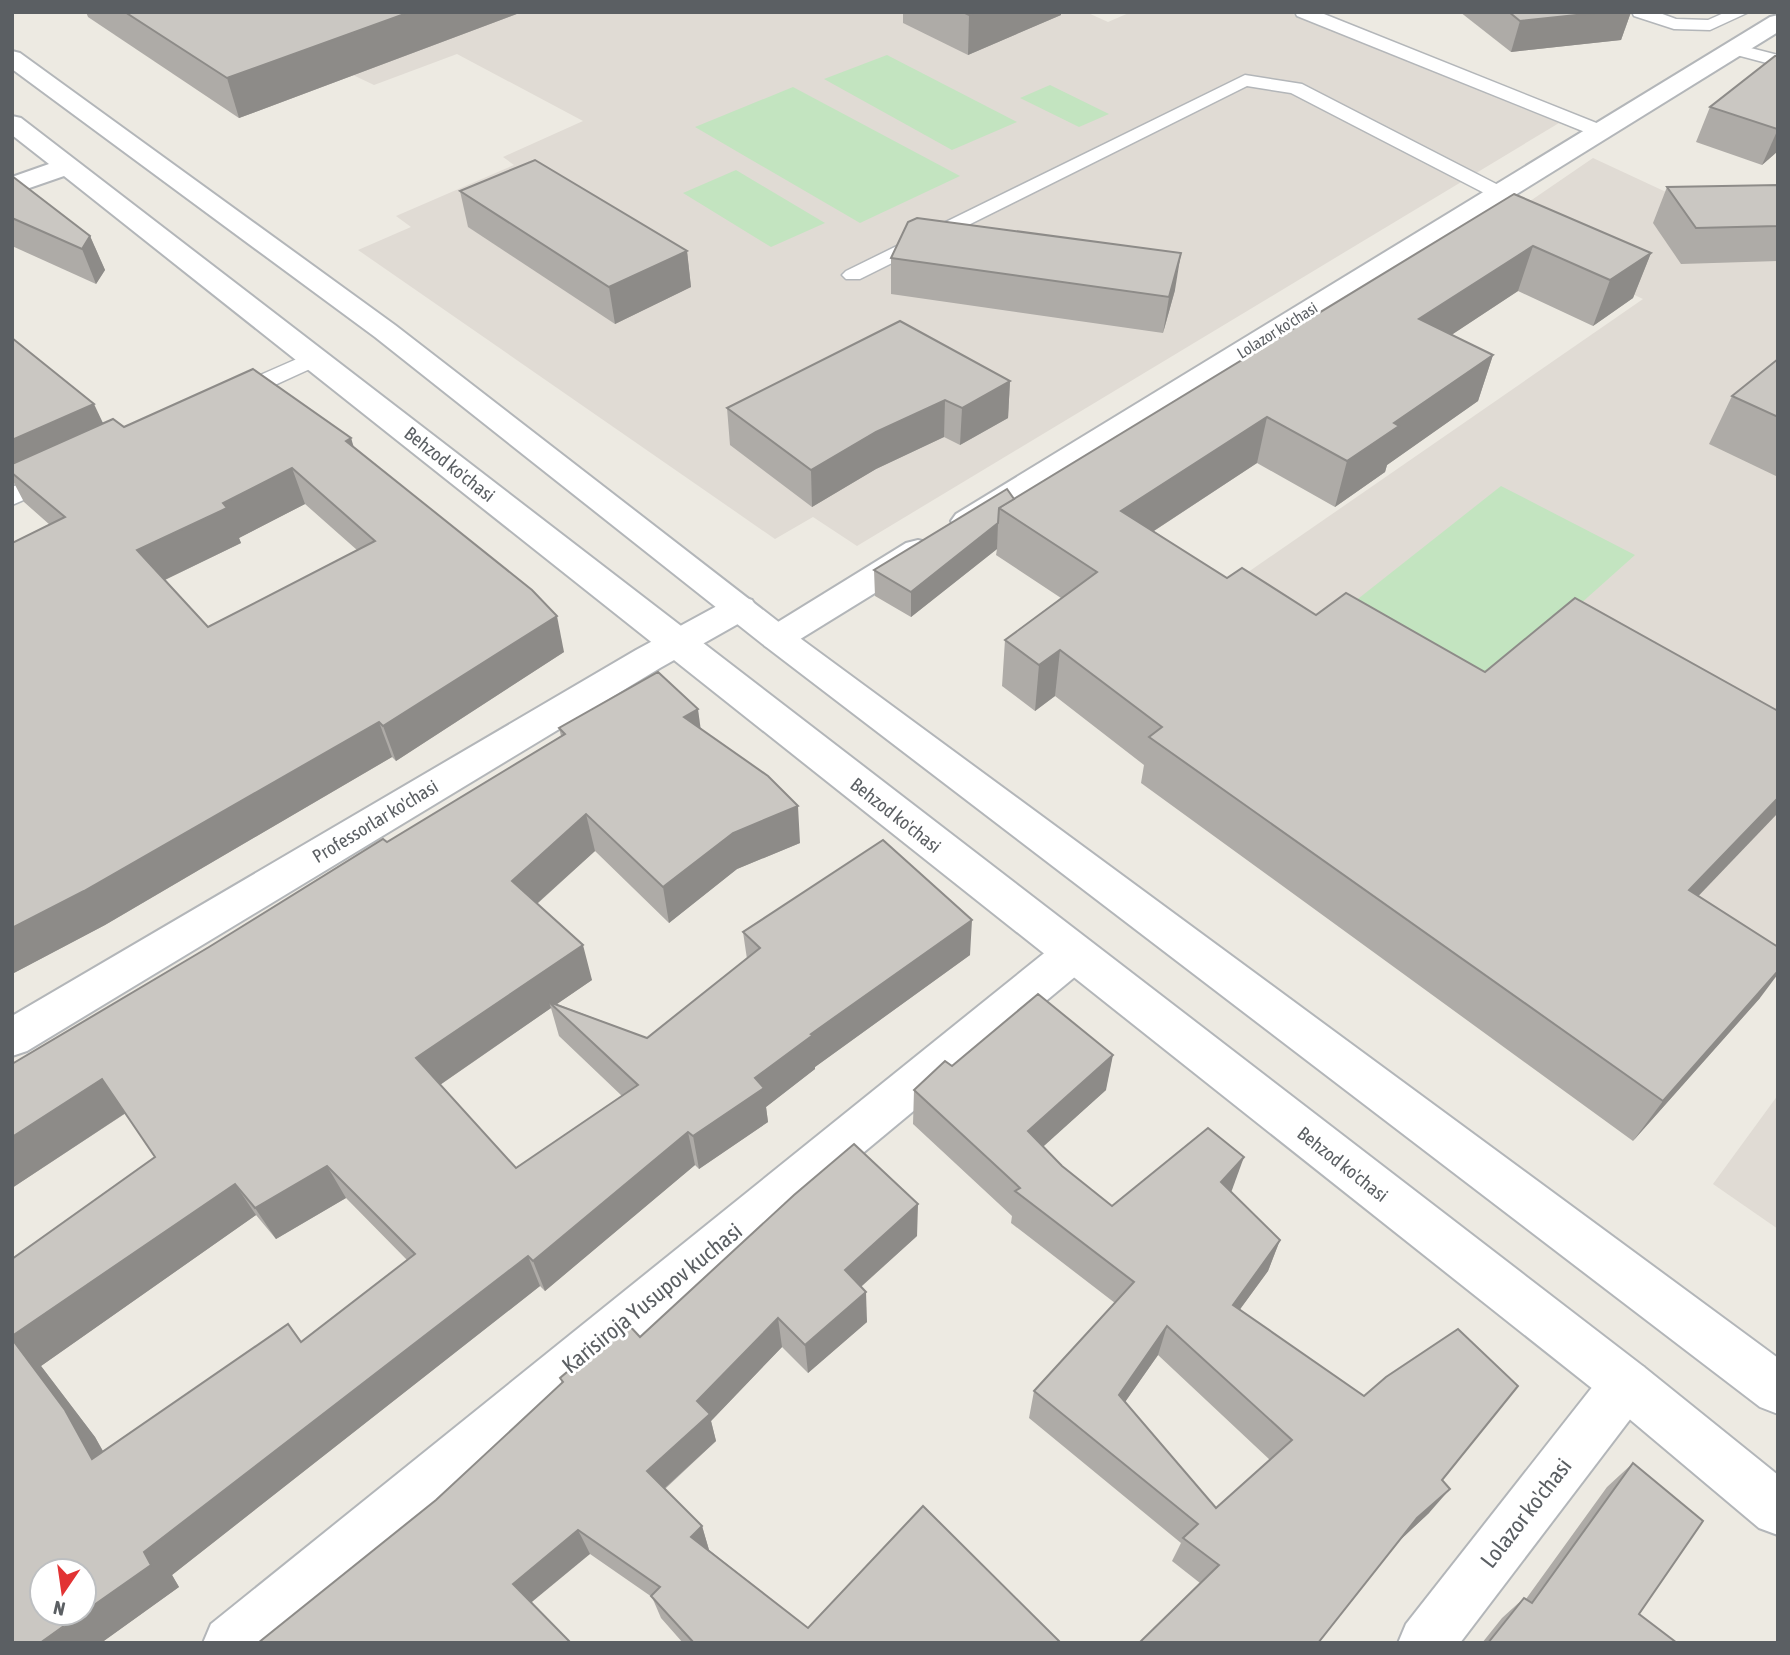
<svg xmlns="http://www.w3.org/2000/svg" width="1790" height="1655" font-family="'Asap Condensed',sans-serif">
  <rect width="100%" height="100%" fill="#edeae2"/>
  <g fill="#e0dbd4">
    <path d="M144 12H1086L1108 22 1131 12H1288L1559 123 857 546 813 517 775 539 358 250 411 227 396 216 514 165 503 157 583 121 457 54 374 85 353 75 239 118 196 89 223 79Z"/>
    <path d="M1593 158 1694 205 1778 204V967L1202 604 1643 299 1491 228Z"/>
    <path d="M1778 1095V1229L1713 1184Z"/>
  </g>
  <g fill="#c3e4c0">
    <path d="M887 55 1017 122 952 150 824 79Z"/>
    <path d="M1050 85 1109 114 1079 127 1020 98Z"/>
    <path d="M793 87 960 176 860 223 695 127Z"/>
    <path d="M736 170 825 223 771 247 683 193Z"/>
    <path d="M1501 486 1635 555 1492 683 1354 602Z"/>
  </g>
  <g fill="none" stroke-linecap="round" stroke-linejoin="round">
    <defs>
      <g id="service">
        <path d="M1295 12H1319L1609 128 1611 132 1602 138 1595 136 1297 16Z"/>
        <path d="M1632 12H1657L1676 19 1708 20 1726 12H1749L1710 30 1674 29 1634 16Z"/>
        <path d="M1735 44 1778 55V66L1729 53 1726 49Z"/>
        <path d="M1245 75 1302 84 1506 189 1509 193 1506 197H1492L1291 93 1247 86 860 279H846L842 275 846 271Z"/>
        <path d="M315 351 323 353 326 358 323 363 240 401H224L221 396 224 391Z"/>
        <path d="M56 469 65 472 68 477 65 482 12 505V487Z"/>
      </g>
      <g id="minor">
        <path d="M1778 15V32L978 528 967 531 956 528 951 521 956 514 1770 17Z"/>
        <path d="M918 540 930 543 934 551 930 559 789 646 777 650 765 646 760 638 765 630 906 543Z"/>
        <path d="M740 596 752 600 757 608 752 616 660 668 27 1051 12 1056V1016L636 650 728 600Z"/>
        <path d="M1073 937 1088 942 1094 954 1088 966 273 1643H203L211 1624 1058 942Z"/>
        <path d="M1626 1359 1644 1367 1651 1384 1644 1401 1460 1643H1398L1406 1624 1608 1367Z"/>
      </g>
      <g id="tertiary">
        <path d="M12 51 20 53 395 325 789 630 1778 1358V1414L1760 1407 765 646 375 337 12 69Z"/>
        <path d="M12 116 21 118 1644 1367 1778 1475V1535L1759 1528 1608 1401 64 176 12 194V177L49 164 12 135Z"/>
      </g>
    </defs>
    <use href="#service" stroke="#b3b6b9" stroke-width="3"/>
    <use href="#minor" stroke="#b3b6b9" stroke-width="4"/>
    <use href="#tertiary" stroke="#b3b6b9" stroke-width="4"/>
    <use href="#service" fill="#fff" fill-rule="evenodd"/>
    <use href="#minor" fill="#fff" fill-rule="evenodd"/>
    <use href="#tertiary" fill="#fff" fill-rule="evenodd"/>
  </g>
  <g fill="#aeaba7" fill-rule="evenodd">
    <path d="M86 12H522L239 118 88 17Z"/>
    <path d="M903 12H1061V15L968 55 903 23Z"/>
    <path d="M1460 12H1631L1621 40 1511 52Z"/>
    <path d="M1778 56V151L1762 165 1696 142 1710 107Z"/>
    <path d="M12 176 90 236 105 270 96 284 12 246Z"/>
    <path d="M1778 185V261L1681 264 1653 223 1667 187Z"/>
    <path d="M460 191 687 251 691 287 615 324 468 227Z"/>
    <path d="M1514 194 1651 253 1633 298 1593 326 1518 291 1451 335 1493 355 1478 401 1387 465 1385 472 1335 507 1257 463 1154 531 1698 896 1760 998 1633 1141 1141 783 1144 765 1055 696 1035 711 1002 686 1005 640 1061 598 996 555 997 549 911 617 875 596 874 570 1014 499Z"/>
    <path d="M891 258 1175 290 1163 333 891 294Z"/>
    <path d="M12 338 103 423 124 427 351 438 353 447 564 652 396 761 392 757 105 925 12 974V543L50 525 24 502 14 483 12 484ZM305 504 357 550 208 627 165 580 241 543 239 538Z"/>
    <path d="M1778 359V477L1709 444 1732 396Z"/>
    <path d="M1010 381 1008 418 960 445 944 437 876 469 812 507 730 445 727 408Z"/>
    <path d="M559 728H701L800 843 737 869 669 923 595 851 537 904 592 980 557 1004 647 1038 747 959 743 932 970 955 815 1067V1069L766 1107 768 1122 699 1169 695 1165 545 1291 540 1286 172 1575 179 1587 101 1643 12 1259 155 1157 126 1113 12 1188V1064L387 842 561 736ZM551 1008 559 1036 622 1096 516 1168 440 1085ZM346 1198 407 1260 301 1342 288 1324 103 1451 95 1437 41 1366 256 1215 276 1239Z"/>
    <path d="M952 1066 1106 1090 1043 1146 1062 1166 1112 1206 1232 1190 1231 1192 1280 1240 1268 1271 1240 1309 1442 1480 1429 1513 1398 1542 1337 1618 1200 1583 1172 1561 1181 1543 1029 1418 1034 1391 1115 1303 1011 1223 1012 1216 913 1124 914 1090ZM1158 1355 1270 1460 1216 1508 1125 1402Z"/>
    <path d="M917 1236 861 1287 867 1322 808 1373 782 1347 711 1421 716 1441 665 1489 702 1526 709 1550 808 1628 1061 1643H683L661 1618 652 1597 590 1554 258 1643 436 1500 562 1383 560 1378 640 1337Z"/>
    <path d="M1633 1463 1639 1614 1677 1643H1482L1502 1618 1524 1598 1526 1599 1607 1487Z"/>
  </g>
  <g fill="#8d8b88">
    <path d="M410 12H522L239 118 227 78Z"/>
    <path d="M976 12H1061V15L968 55 969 15Z"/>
    <path d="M1605 12H1631L1621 40 1511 52 1520 21Z"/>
    <path d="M1778 129V151L1762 165Z"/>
    <path d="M90 236 105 270 96 284 82 249Z"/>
    <path d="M1533 246 1518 291 1406 365 1419 319Z"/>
    <path d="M687 251 691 287 615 324 609 287Z"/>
    <path d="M1181 253 1175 290 1163 333 1169 297Z"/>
    <path d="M1651 253 1633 298 1593 326 1610 280Z"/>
    <path d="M1493 355 1478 401 1387 465 1385 472 1335 507 1347 461 1394 423Z"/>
    <path d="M1010 381 1008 418 960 445 962 408Z"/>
    <path d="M945 400 944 437 876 469 812 507 811 470 876 432Z"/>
    <path d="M94 404 111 440 12 473V440Z"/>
    <path d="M1267 417 1257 463 1114 557 1121 511Z"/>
    <path d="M351 438 362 474 346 441Z"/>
    <path d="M292 468 305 504 239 538 241 543 154 585 137 550 223 503Z"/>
    <path d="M998 523 997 549 911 617V592Z"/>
    <path d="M557 616 564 652 396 761 383 726Z"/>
    <path d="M1060 650 1055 696 1035 711 1039 665Z"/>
    <path d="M698 709 703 746 684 717Z"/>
    <path d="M379 722 392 757 105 925 12 974V928Z"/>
    <path d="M1778 798V813L1662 934 1689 890Z"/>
    <path d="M798 806 800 843 737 869 669 923 663 887 733 833Z"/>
    <path d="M586 814 595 851 522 917 512 881Z"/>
    <path d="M972 920 970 955 815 1067V1069L766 1107 768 1122 699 1169 693 1136 755 1078 811 1034Z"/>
    <path d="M583 945 592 980 554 1006 549 1002 551 1008 431 1091 416 1058Z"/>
    <path d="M1778 971V974L1760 998 1633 1141 1663 1101Z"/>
    <path d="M1113 1055 1106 1090 1024 1164 1028 1131Z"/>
    <path d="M102 1079 127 1112 12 1188V1137Z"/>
    <path d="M688 1132 695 1165 545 1291 533 1261Z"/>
    <path d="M1244 1157 1232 1190 1210 1214 1221 1182Z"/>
    <path d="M327 1166 346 1198 276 1239 255 1208Z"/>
    <path d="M235 1184 256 1215 41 1366 95 1437 121 1484 92 1459 12 1339V1336Z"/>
    <path d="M918 1204 917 1236 846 1300 845 1270Z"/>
    <path d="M1280 1240 1268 1271 1222 1334 1233 1305Z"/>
    <path d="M528 1256 540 1286 172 1575 179 1587 101 1643H40L84 1613 144 1552Z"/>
    <path d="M866 1292 867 1322 808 1373 805 1345Z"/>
    <path d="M778 1318 782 1347 711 1421 716 1441 656 1496 647 1471 697 1401Z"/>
    <path d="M1167 1326 1158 1355 1111 1422 1119 1395Z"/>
    <path d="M1450 1489 1429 1513 1398 1542 1417 1518Z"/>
    <path d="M702 1526 709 1550 699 1560 691 1537Z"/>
    <path d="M578 1530 590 1554 527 1606 513 1584Z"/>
  </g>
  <g fill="#cac7c2" stroke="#8d8b88" stroke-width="2" fill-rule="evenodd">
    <path d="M125 12H410L227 78Z"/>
    <path d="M963 12H976L969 15Z"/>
    <path d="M1509 12H1605L1520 21Z"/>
    <path d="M1775 56H1778L1777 129 1710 107Z"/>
    <path d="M535 160 687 251 609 287 460 191Z"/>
    <path d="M12 176 90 236 82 249 12 218Z"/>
    <path d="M1778 185V226L1696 228 1667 187Z"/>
    <path d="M1514 194 1651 253 1610 280 1533 246 1419 319 1493 355 1394 423 1399 426 1347 461 1267 417 1121 511 1227 578 1242 568 1316 615 1346 593 1485 672 1575 598 1778 711V798L1689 890 1778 947V971L1663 1101 1149 737 1162 727 1060 650 1039 665 1005 640 1097 572 999 508Z"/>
    <path d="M917 218 1181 253 1169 297 891 258 908 222Z"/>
    <path d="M900 321 1010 381 962 408 945 400 876 432 811 470 727 408Z"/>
    <path d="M12 338 94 404 12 440Z"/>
    <path d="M1778 359V417L1732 396Z"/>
    <path d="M253 369 351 438 346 441 532 590 557 616 383 726 379 722 84 891 12 928V543L65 517 12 473V464L113 419 124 427ZM292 468 375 541 208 627 137 550 227 508 223 503Z"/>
    <path d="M1007 489 1014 499 999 508 998 523 911 592 874 570Z"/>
    <path d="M658 672 698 709 684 717 768 776 798 806 733 833 663 887 586 814 512 881 583 945 416 1058 516 1168 638 1085 549 1002 647 1038 760 948 743 932 883 840 972 920 811 1034 813 1035 755 1078 764 1088 693 1136 688 1132 533 1261 528 1256 144 1552 151 1565 84 1612V1571H42V1613H82L40 1643H12V1339L65 1410 92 1459 288 1324 301 1342 415 1254 327 1166 255 1208 235 1184 12 1336V1259L155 1157 102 1079 12 1137V1064L209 947 383 839 387 842 565 734 559 728Z"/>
    <path d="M1038 994 1113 1055 1028 1131 1062 1166 1112 1206 1208 1128 1244 1157 1221 1182 1280 1240 1233 1305 1364 1396 1386 1377 1458 1329 1518 1386 1442 1480 1450 1489 1417 1518 1318 1643H1139L1219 1565 1183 1538 1198 1524 1034 1391 1134 1282 1015 1191 1020 1188 914 1090 945 1061 952 1066ZM1167 1326 1292 1440 1216 1508 1119 1395Z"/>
    <path d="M854 1144 918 1204 845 1270 866 1292 805 1345 778 1318 697 1401 710 1414 647 1471 702 1526 691 1537 808 1628 923 1506 1061 1643H694L651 1596 660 1587 578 1530 513 1584 571 1643H258L436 1500 563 1382 560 1378 626 1322 640 1337 794 1195Z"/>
    <path d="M1633 1463 1703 1521 1639 1614 1677 1643H1488L1524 1598 1532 1603Z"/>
  </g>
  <g text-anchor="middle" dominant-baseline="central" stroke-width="6" stroke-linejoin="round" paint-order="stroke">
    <g font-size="16" fill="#5b5f63" stroke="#fff">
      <text transform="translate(1277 330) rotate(-32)">Lolazor ko'chasi</text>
    </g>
    <g font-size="19" fill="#5b5f63" stroke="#fff">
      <text transform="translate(450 464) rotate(38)">Behzod ko'chasi</text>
      <text transform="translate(896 815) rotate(38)">Behzod ko'chasi</text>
      <text transform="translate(375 821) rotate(-31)">Professorlar ko'chasi</text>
      <text transform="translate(1343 1164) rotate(38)">Behzod ko'chasi</text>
    </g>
    <g font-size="23" fill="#5b5f63" stroke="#fff">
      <text transform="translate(652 1298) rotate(-39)">Karisiroja Yusupov kuchasi</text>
      <text transform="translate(1526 1513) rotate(-52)">Lolazor ko'chasi</text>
    </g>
  </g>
  <rect width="1790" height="1655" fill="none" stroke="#5b5f63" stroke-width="28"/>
  <g transform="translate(63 1592) rotate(193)"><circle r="33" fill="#ffffff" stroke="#bdbfc1" stroke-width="2"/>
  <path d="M0-5L12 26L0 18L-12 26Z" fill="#e23334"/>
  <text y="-10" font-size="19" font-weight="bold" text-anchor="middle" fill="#5b5f63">N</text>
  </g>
</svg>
